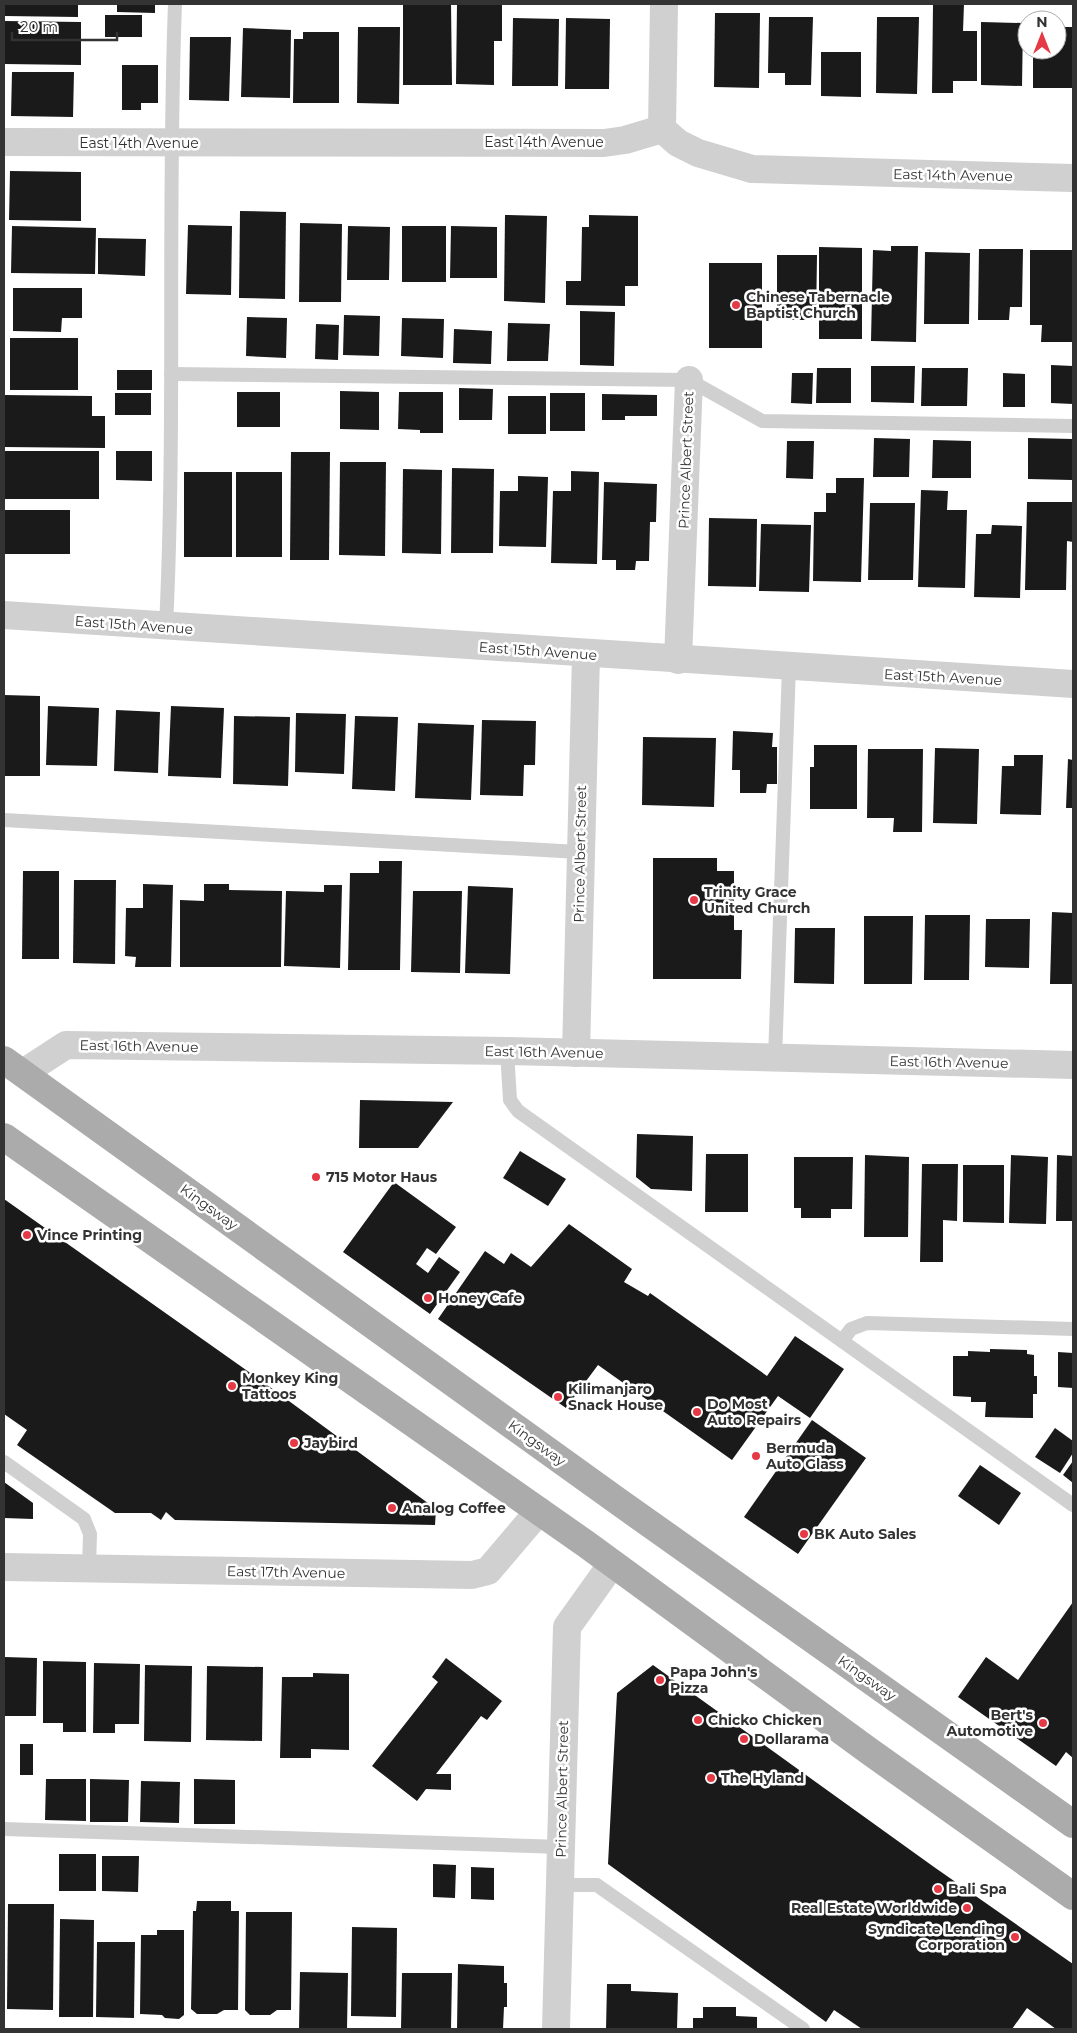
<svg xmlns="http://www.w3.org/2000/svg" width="1077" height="2033" font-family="Montserrat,sans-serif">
  <rect width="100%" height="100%" fill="#fff"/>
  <g fill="#1a1a1a">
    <path d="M4 4H78V17L4 16Z"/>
    <path d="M117 4H155V13L117 12Z"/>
    <path d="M403 4H451L452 85H403Z"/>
    <path d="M457 4H502V41H494V85L456 84Z"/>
    <path d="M933 4H964L963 31H977V81H953V93H932Z"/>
    <path d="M715 13H760L759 88 714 87Z"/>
    <rect x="105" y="15" width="37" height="22"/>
    <path d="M769 17H813L811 85H785V73H768Z"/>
    <path d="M877 17H919L917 94 876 93Z"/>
    <path d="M513 18 559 19 558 86H512Z"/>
    <path d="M566 18 610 19 609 89H565Z"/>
    <path d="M4 21 81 22V65L4 64Z"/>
    <path d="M981 22 1023 23 1022 86 981 85Z"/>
    <path d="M358 27H400L399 104 357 103Z"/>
    <path d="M1057 27H1073V88H1033V50H1057Z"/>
    <path d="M243 28 291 30 290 98 241 97Z"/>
    <path d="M303 32H339V103H293L294 39H303Z"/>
    <path d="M190 37H231L229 101 189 100Z"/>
    <path d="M821 52H861V97L821 96Z"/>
    <path d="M122 65H158V103H141V110H122Z"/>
    <path d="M12 72H74L73 117 11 116Z"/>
    <path d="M10 171 81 172V221L9 220Z"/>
    <path d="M240 211 286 212 285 299 239 298Z"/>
    <path d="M505 215 547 216 545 303 504 301Z"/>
    <path d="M589 215 638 216V286H625V306L566 305V281H581L582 227H589Z"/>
    <path d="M300 223 342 224 341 302H299Z"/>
    <path d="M188 225 232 226 231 295 186 294Z"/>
    <path d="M12 226 96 228 95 274 11 273Z"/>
    <path d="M348 226 390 227 389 280H347Z"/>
    <rect x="402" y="226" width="44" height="56"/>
    <path d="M451 226 497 227V278H450Z"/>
    <path d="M98 238 146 239 145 276 98 274Z"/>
    <path d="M891 246H918L916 342 871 341 873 250 891 251Z"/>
    <path d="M819 247 862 248V339H819Z"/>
    <path d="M979 249H1023L1022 307H1010L1009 320H978Z"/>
    <path d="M1030 250H1073V342H1041L1042 325H1030Z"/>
    <path d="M925 252 970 253 969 324H924Z"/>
    <path d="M777 255H817L816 320H777Z"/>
    <rect x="709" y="263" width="53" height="85"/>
    <path d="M13 288H82V318H62L61 332 13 331Z"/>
    <path d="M580 311 615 312 614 366 580 365Z"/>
    <path d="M344 315 380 316 379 356 343 355Z"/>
    <path d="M247 317 287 318 286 358 246 356Z"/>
    <path d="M402 318 444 319 443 358 401 356Z"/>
    <path d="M508 323 550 324 548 361H507Z"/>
    <path d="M316 324 339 325 338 360 315 359Z"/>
    <path d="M454 329 492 331 491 364 453 363Z"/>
    <rect x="10" y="338" width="68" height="52"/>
    <path d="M1051 365 1073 366V404L1051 403Z"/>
    <path d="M871 366H915L914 403 871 402Z"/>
    <path d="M817 368H851V403H816Z"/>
    <path d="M922 368H968L967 406H921Z"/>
    <rect x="117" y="370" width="35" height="20"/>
    <path d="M792 373H813L812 404 791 403Z"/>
    <path d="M1003 373 1025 374V407H1003Z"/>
    <path d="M459 388 493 389 492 420H459Z"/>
    <path d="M340 391 379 392V430L340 429Z"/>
    <rect x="237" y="392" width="43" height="35"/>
    <path d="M399 392H443V433H420V430L398 429Z"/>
    <rect x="115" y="393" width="36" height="22"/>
    <rect x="550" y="393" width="35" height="38"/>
    <path d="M602 394 657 395V416H625V420H602Z"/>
    <path d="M4 395 92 396V416H105V448L4 447Z"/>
    <rect x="508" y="396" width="38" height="38"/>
    <path d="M874 438 910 439 909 477H873Z"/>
    <path d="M1028 438 1073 439 1072 480 1028 479Z"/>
    <path d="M933 440 971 441V478H932Z"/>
    <path d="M787 441H814L813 479 786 478Z"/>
    <rect x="4" y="451" width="95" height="48"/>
    <path d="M116 451H152V481L116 480Z"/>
    <path d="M291 452H330L329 560H290Z"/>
    <path d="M340 462H386L385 556 339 555Z"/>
    <path d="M452 468 494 469 493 553H451Z"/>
    <path d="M403 469 442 470 441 554 402 553Z"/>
    <path d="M571 471 599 472 597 564 551 563 553 491H571Z"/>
    <rect x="184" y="472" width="48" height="85"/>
    <rect x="236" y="472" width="46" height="85"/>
    <path d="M518 476 548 477 546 547 499 546 500 491H518Z"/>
    <path d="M836 478H864L861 582 813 581 814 512H826V493H836Z"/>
    <path d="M604 482 657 484 656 522H650L649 561H636L635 570H616V560H602Z"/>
    <path d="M921 490 948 491 947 510H967L965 588 918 587Z"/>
    <path d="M1027 502H1073V542L1067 541 1066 590H1025Z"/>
    <path d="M870 503H915L913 580H868Z"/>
    <rect x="4" y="510" width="66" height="44"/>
    <path d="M709 518 757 519 756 587 708 586Z"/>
    <path d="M761 524 811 525 809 592 759 591Z"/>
    <path d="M992 525 1022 526 1020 598 974 597 976 534H991Z"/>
    <path d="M4 695 40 696V776H4Z"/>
    <path d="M48 706 99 708 97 766 46 765Z"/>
    <path d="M171 706 224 708 221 778 168 776Z"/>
    <path d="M116 710 160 712 158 773 114 771Z"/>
    <path d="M296 713 346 714 344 774 295 772Z"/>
    <path d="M234 716 290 717 288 786 233 784Z"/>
    <path d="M355 716 398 717 395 791 352 789Z"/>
    <path d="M482 720 536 721 535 765H524L523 796 480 795Z"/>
    <path d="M418 723 474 725 471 800 415 798Z"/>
    <path d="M733 731 773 733 772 747H777V784H767L766 793H740V770H732Z"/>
    <path d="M643 737 716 738 714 807 642 805Z"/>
    <path d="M814 745H857V809H810V767H814Z"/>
    <path d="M935 748 979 749 977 824 933 823Z"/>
    <path d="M868 749H923L922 832H893L894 818H867Z"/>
    <path d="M1014 755H1043L1041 815 1000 814 1002 766H1014Z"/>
    <path d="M1068 759 1073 760V808H1066Z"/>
    <path d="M653 858H717V871H734V930H742L741 979H653Z"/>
    <path d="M379 861H402L400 970H348L350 873H379Z"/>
    <path d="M23 871H59V959H22Z"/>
    <path d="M74 880H116L115 964 73 963Z"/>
    <path d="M143 884 173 885 171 967H135L136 957 125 956 126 908H143Z"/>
    <path d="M204 884H229V890L282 891 281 967H180V900L204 901Z"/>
    <path d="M324 885H342L340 968 284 966 286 891 324 892Z"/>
    <path d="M468 886 513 888 510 974 465 973Z"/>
    <path d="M413 891H462L460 973 411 972Z"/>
    <path d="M1052 912 1073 913V984H1050Z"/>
    <path d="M925 915H970L969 980H924Z"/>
    <path d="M864 916H913L912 984H864Z"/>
    <path d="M986 919H1030L1029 968 985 967Z"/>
    <path d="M795 928H835L834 984 794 983Z"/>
    <path d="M360 1100 453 1102 418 1148H359Z"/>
    <path d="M637 1134 693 1136 692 1191 651 1189 636 1177Z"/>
    <path d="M520 1151 566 1179 548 1206 503 1178Z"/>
    <path d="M706 1154H748V1212H705Z"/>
    <path d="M865 1155 909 1157 908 1237H864Z"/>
    <path d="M1011 1155 1048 1157 1046 1224 1009 1223Z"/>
    <path d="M1057 1155 1073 1156V1221H1056Z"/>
    <path d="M794 1157H853L852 1209H831V1218H801V1208H794Z"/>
    <path d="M922 1164H958L957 1221 943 1220V1262H920Z"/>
    <path d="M963 1165H1004V1223L963 1222Z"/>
    <path d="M394 1182 456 1227 436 1254 427 1248 416 1264 428 1273 439 1257 460 1272 430 1314 343 1252Z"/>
    <path d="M4 1199 259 1379 436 1509 435 1525 175 1520 166 1512 161 1520 151 1513H115L17 1445 27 1430 4 1414Z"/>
    <path d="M569 1224 632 1269 624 1282 648 1296 650 1293 767 1376 795 1336 844 1369 810 1418 778 1396 732 1460 598 1365 566 1408 438 1319 485 1251 504 1264 511 1253 531 1267Z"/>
    <path d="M990 1349 1027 1350V1354L1034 1355V1376H1037V1394H1033V1418L985 1417 986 1402H971V1397L953 1396V1356H968V1351L990 1352Z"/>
    <path d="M1058 1352 1073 1353V1388L1058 1387Z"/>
    <path d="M812 1420 866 1458 798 1554 744 1517Z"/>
    <path d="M1055 1428 1073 1441V1453L1060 1473 1035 1457Z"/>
    <path d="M1073 1461V1483L1063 1475Z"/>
    <path d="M980 1465 1021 1493 999 1525 958 1496Z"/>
    <path d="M4 1482 33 1503V1519L4 1518Z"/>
    <path d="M1073 1602V1758L1066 1752 1056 1766 958 1697 986 1657 1018 1680Z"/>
    <path d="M4 1657 37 1658 36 1716H4Z"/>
    <path d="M446 1658 502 1701 487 1720 481 1716 436 1774H451V1790L426 1789 417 1801 372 1766 438 1682 432 1677Z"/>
    <path d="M43 1661 86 1662V1732H63V1723H43Z"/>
    <path d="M94 1663 140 1664 139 1724H115V1733H93Z"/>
    <path d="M145 1665 192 1666 191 1742 144 1741Z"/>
    <path d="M653 1665 934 1867 1073 1964V2029H1056L1027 2008 1012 2029H862L834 2010 826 2022 608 1864 617 1693Z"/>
    <path d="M207 1666 263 1667 262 1741 206 1740Z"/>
    <path d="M313 1673 349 1674V1750L311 1749V1758H280L282 1677H313Z"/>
    <rect x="20" y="1744" width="13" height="31"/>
    <path d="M46 1779H86V1821L45 1820Z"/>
    <path d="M90 1779 129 1780 128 1822H90Z"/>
    <path d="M194 1779 235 1780V1824H194Z"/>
    <path d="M141 1781 180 1782 179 1823 140 1822Z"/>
    <rect x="59" y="1854" width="37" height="37"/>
    <path d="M102 1856H139L138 1892 102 1891Z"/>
    <path d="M433 1864 456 1865 455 1898 433 1897Z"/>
    <path d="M471 1867 494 1868V1900L471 1899Z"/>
    <path d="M197 1901H231V1911H239L238 2010H224L217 2014H197L191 2009 193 1911H196Z"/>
    <path d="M8 1904H54L53 2010 7 2009Z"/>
    <path d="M246 1912H292L291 2010H277L270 2015H250L245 2010Z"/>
    <path d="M60 1919 94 1920 93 2017H59Z"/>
    <path d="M352 1927 397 1928 396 2017 351 2016Z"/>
    <path d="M157 1930H184V2015L179 2019 165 2018 162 2015 140 2014 141 1935H157Z"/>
    <path d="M97 1942H135L134 2018 96 2017Z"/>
    <path d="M458 1964 504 1966V1983H507V2007H504L503 2029H457Z"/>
    <path d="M300 1972 348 1973 347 2029H299Z"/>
    <path d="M402 1973H452L451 2029H401Z"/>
    <path d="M607 1984H631V1991L678 1993 677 2029H606Z"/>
    <path d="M703 2007H736V2016L757 2017V2029H693V2018H703Z"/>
  </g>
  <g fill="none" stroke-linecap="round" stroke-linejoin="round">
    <g stroke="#d0d0d0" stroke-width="14">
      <path d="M171 374 689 380 762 421 1073 426"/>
      <path d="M166 627C176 419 167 211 175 4"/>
      <path d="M4 820 579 852"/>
      <path d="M507 1051 510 1100 518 1111 1073 1505"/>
      <path d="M775 1058 789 667"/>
      <path d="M842 1341 851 1329 867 1323 1073 1329"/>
      <path d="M4 1462 84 1519 90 1534 89 1568"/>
      <path d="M4 1829 561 1847"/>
      <path d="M560 1885H597L601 1888 803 2029"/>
    </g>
    <g stroke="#d0d0d0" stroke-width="28">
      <path d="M662 129 678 143 698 153 752 169 1073 178"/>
      <path d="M662 129 664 4"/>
      <path d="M4 142 604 143 625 140 662 129"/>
      <path d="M4 615 1073 684"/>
      <path d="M678 660 689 380"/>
      <path d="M576 1053 586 655"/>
      <path d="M23 1073 66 1045 507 1051 1073 1065"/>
      <path d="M4 1567 472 1575 488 1571 539 1511"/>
      <path d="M556 2029 567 1627 612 1564"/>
    </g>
    <g stroke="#ababab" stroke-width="28">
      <path d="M4 1060 619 1502 1073 1824"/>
      <path d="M4 1137 586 1544 869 1751 1073 1896"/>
    </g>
  </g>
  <g fill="#e63946" stroke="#fff" stroke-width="2">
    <circle cx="736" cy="305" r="5"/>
    <circle cx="694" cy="900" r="5"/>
    <circle cx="316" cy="1177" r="5"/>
    <circle cx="27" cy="1235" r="5"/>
    <circle cx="428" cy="1298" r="5"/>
    <circle cx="232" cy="1386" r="5"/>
    <circle cx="558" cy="1397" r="5"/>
    <circle cx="697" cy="1412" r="5"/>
    <circle cx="294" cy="1443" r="5"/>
    <circle cx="756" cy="1456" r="5"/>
    <circle cx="392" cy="1508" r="5"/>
    <circle cx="804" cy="1534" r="5"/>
    <circle cx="660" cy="1680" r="5"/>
    <circle cx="698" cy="1720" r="5"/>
    <circle cx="1043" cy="1723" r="5"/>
    <circle cx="744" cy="1739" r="5"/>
    <circle cx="711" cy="1778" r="5"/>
    <circle cx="938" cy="1889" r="5"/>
    <circle cx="967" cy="1908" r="5"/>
    <circle cx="1015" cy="1937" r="5"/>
  </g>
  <g text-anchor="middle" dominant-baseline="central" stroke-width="5" stroke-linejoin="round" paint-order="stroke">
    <g font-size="14" fill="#333" stroke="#fff">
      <text x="544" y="142">East 14th Avenue</text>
      <text x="139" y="143">East 14th Avenue</text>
      <text transform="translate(953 175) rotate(1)">East 14th Avenue</text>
      <text transform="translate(686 460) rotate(-88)">Prince Albert Street</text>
      <text transform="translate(134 625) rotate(4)">East 15th Avenue</text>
      <text transform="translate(538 651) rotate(4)">East 15th Avenue</text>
      <text transform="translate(943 677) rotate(3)">East 15th Avenue</text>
      <text transform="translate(580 854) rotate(-89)">Prince Albert Street</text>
      <text transform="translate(139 1046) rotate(1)">East 16th Avenue</text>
      <text transform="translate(544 1052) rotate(1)">East 16th Avenue</text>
      <text transform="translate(949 1062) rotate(1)">East 16th Avenue</text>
      <text transform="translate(209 1207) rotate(36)">Kingsway</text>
      <text transform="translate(537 1443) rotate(36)">Kingsway</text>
      <text transform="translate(286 1572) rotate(1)">East 17th Avenue</text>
      <text transform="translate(867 1678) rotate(35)">Kingsway</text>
      <text transform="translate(562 1789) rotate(-89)">Prince Albert Street</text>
    </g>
    <g font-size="14" font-weight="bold" fill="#333" stroke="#fff" text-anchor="start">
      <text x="746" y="297">Chinese Tabernacle<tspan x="746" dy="16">Baptist Church</tspan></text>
      <text x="704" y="892">Trinity Grace<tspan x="704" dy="16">United Church</tspan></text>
      <text x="326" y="1177">715 Motor Haus</text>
      <text x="37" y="1235">Vince Printing</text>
      <text x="438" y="1298">Honey Cafe</text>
      <text x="242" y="1378">Monkey King<tspan x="242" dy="16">Tattoos</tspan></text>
      <text x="568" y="1389">Kilimanjaro<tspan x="568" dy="16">Snack House</tspan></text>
      <text x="707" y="1404">Do Most<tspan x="707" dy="16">Auto Repairs</tspan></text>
      <text x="304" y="1443">Jaybird</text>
      <text x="766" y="1448">Bermuda<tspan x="766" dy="16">Auto Glass</tspan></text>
      <text x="402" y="1508">Analog Coffee</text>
      <text x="814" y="1534">BK Auto Sales</text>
      <text x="670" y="1672">Papa John's<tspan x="670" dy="16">Pizza</tspan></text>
      <text x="1033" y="1715" text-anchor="end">Bert's<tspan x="1033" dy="16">Automotive</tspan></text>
      <text x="708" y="1720">Chicko Chicken</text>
      <text x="754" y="1739">Dollarama</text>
      <text x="721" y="1778">The Hyland</text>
      <text x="948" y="1889">Bali Spa</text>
      <text x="957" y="1908" text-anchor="end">Real Estate Worldwide</text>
      <text x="1005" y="1929" text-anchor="end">Syndicate Lending<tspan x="1005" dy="16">Corporation</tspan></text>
    </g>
  </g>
  <rect width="1077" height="2033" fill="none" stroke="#333333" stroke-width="10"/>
  <g transform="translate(1042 35)"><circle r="24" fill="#ffffff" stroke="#adadad"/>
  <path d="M0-4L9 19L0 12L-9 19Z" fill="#e63946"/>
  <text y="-8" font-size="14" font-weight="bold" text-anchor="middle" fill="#333333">N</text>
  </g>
  <path d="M12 32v8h105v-8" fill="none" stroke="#333333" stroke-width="2.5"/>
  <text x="20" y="32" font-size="15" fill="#333333" stroke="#ffffff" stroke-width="4" paint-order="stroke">20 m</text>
</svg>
